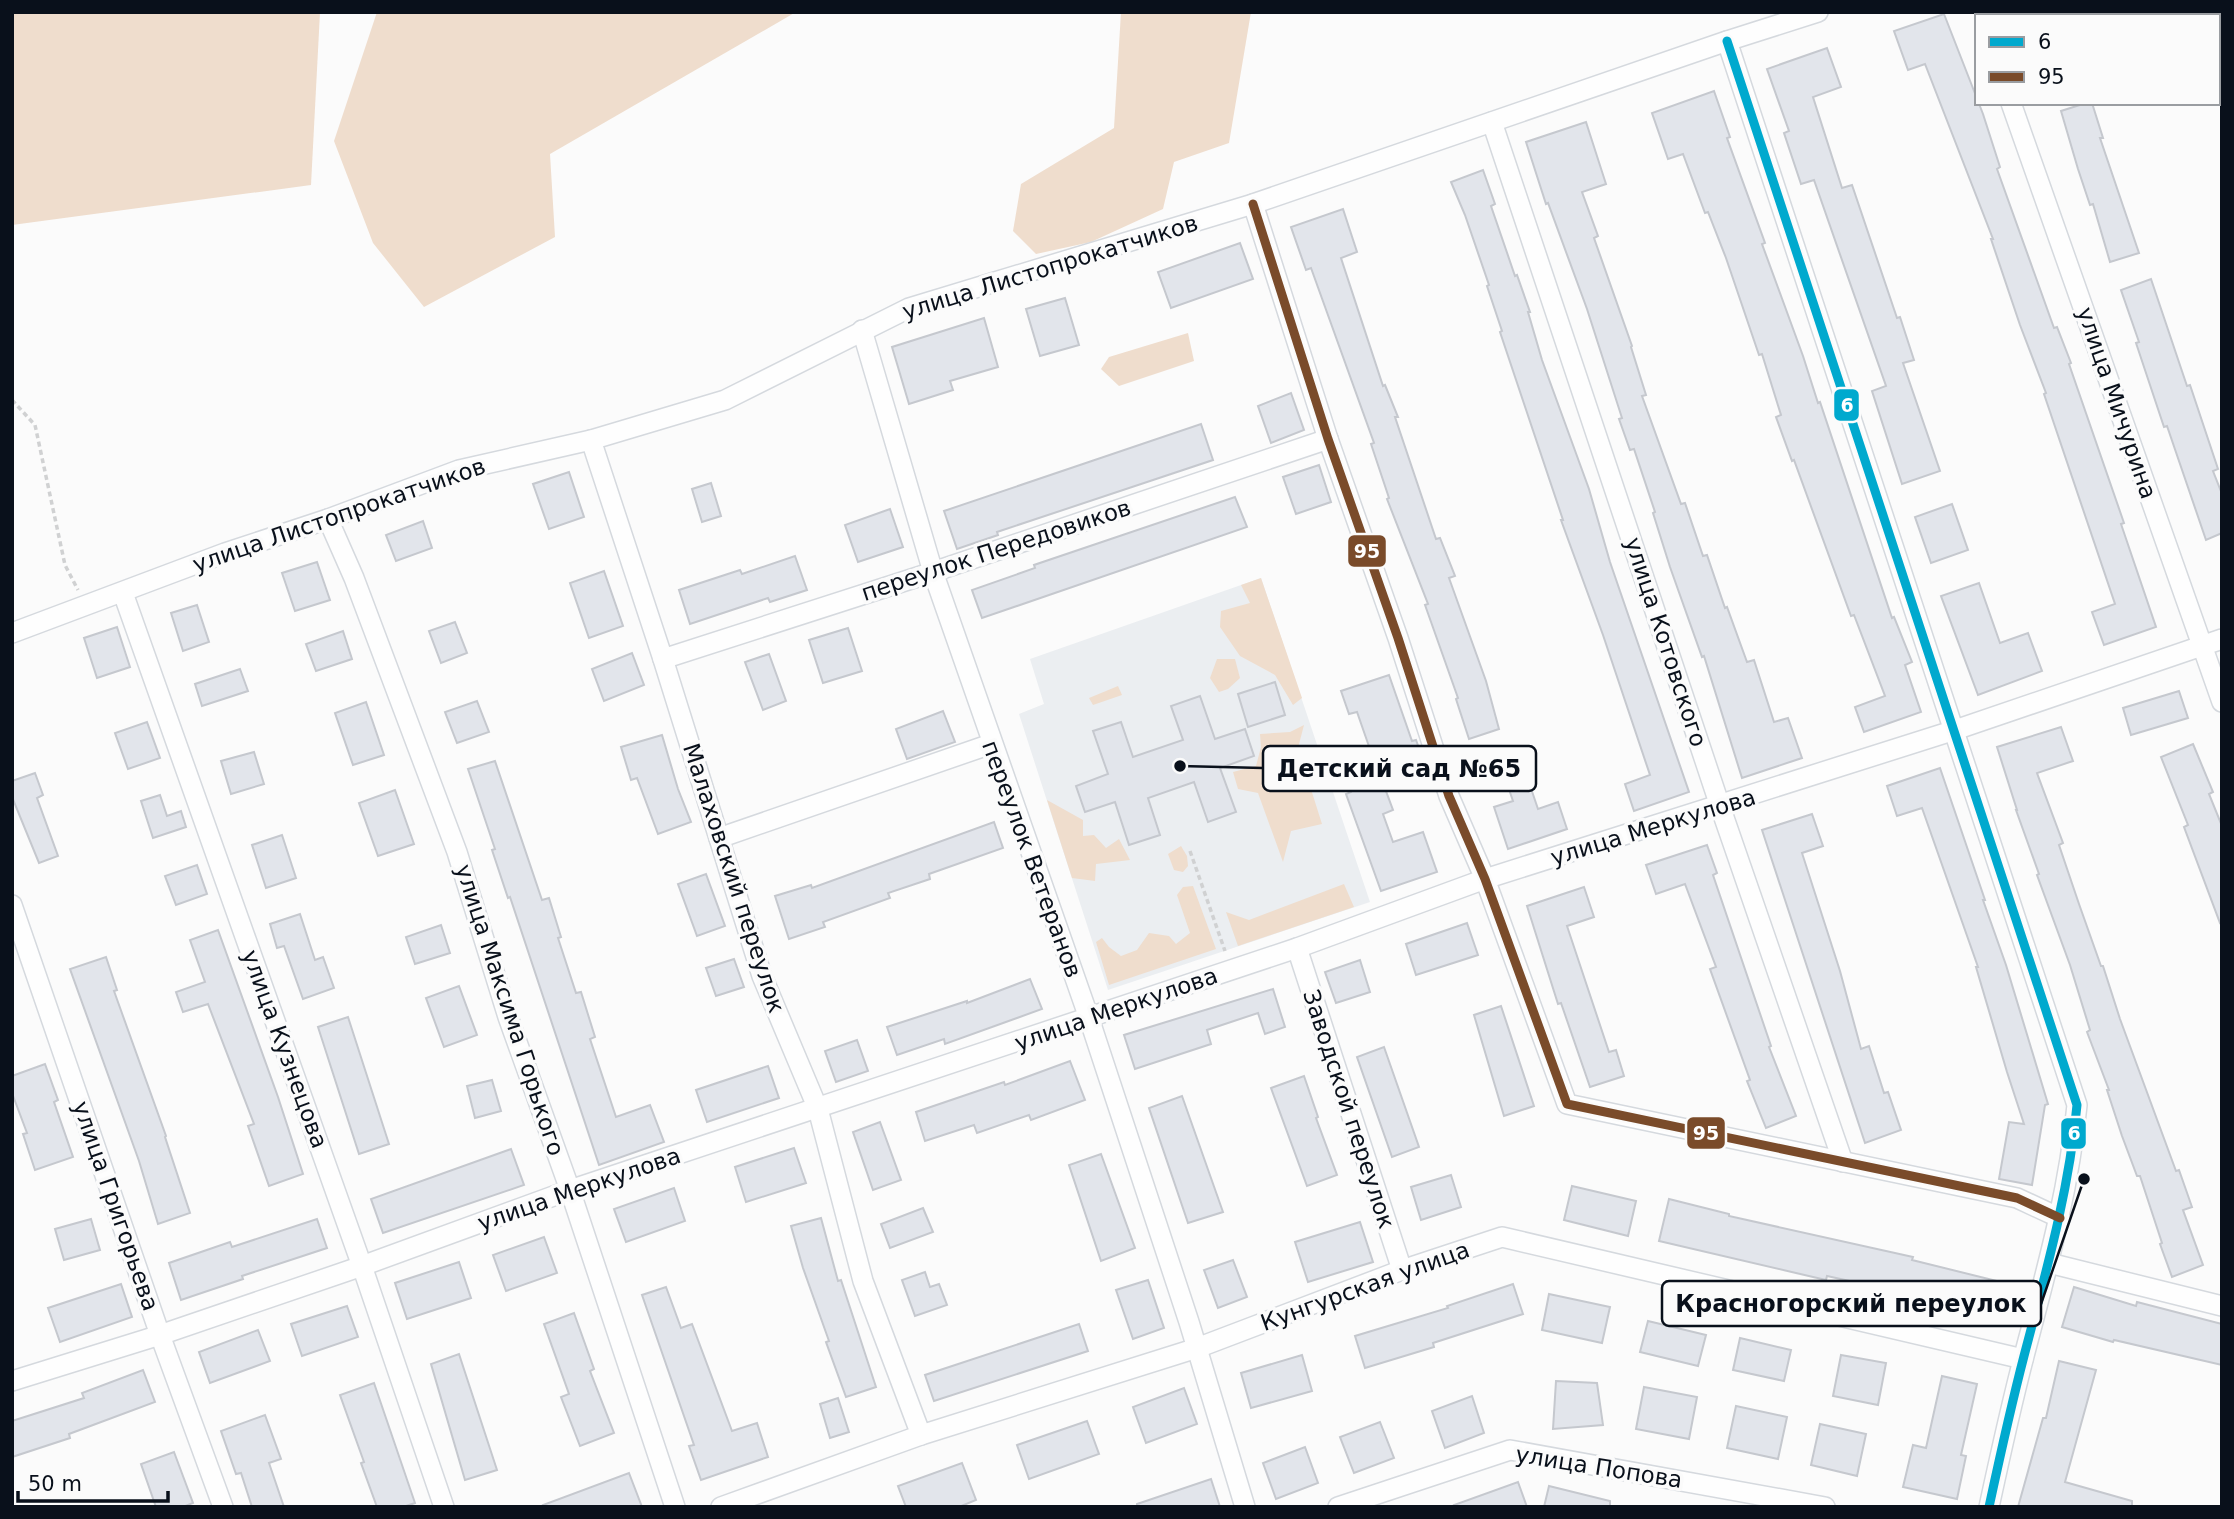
<svg xmlns="http://www.w3.org/2000/svg" width="2234" height="1519" font-family="'DejaVu Sans',sans-serif">
  <rect width="100%" height="100%" fill="#fbfbfb"/>
  <path fill="#ebeef1" d="M1261 578 1370 902 1108 990 1019 714 1044 704 1030 659Z"/>
  <g fill="#efddcd">
    <path d="M12 12H320L311 185 12 225Z"/>
    <path d="M377 12H796L550 154 555 237 424 307 373 243 334 141Z"/>
    <path d="M1121 12H1251L1229 143 1174 162 1163 209 1091 242 1036 254 1013 231 1021 184 1114 128Z"/>
    <path d="M1188 333 1194 361 1119 386 1101 369 1109 357Z"/>
    <path d="M1261 578 1302 698 1293 705 1275 675 1240 656 1220 627 1221 611 1250 603 1241 585Z"/>
    <path d="M1217 659H1235L1240 678 1228 689 1219 692 1210 678Z"/>
    <path d="M1118 686 1122 695 1093 705 1089 698Z"/>
    <path d="M1304 725 1298 748 1322 824 1291 831 1283 862 1258 793 1238 789 1233 772 1256 766 1261 747 1260 734 1290 732Z"/>
    <path d="M1047 800 1083 820V836L1094 835 1106 848 1119 839 1130 860 1096 864 1095 881 1072 878Z"/>
    <path d="M1181 846 1187 856 1188 866 1183 872 1174 870 1168 854Z"/>
    <path d="M1344 884 1354 907 1238 946 1226 912 1249 920Z"/>
    <path d="M1193 886 1216 949 1109 985 1096 942 1102 938 1109 947 1121 956 1137 950 1149 933 1169 936 1176 944 1190 933 1177 895 1183 887Z"/>
  </g>
  <g fill="#e2e5eb" stroke="#c5c8ce" stroke-width="2">
    <path d="M1944 14 1983 114 2000 167 1997 169 2054 328 2057 327 2071 363 2069 364 2124 523 2121 524 2156 627 2104 645 2092 612 2115 604 2044 394 2046 393 2020 325 1991 239H1993L1925 64 1908 70 1894 31Z"/>
    <path d="M1827 48 1841 87 1813 97 1842 188 1852 185 1897 318 1900 317 1914 360 1903 363 1940 471 1902 484 1872 391 1886 386 1814 180 1801 184 1784 133 1789 131 1767 69Z"/>
    <path d="M1714 91 1730 137 1727 138 1765 243 1762 244 1803 356 1818 403 1820 402 1892 618 1894 617 1912 662 1905 665 1921 712 1864 732 1855 707 1885 696 1854 615 1851 616 1794 460 1792 461 1776 417 1781 415 1762 354 1759 355 1726 258 1708 212 1705 213 1683 154 1668 159 1652 113Z"/>
    <path d="M2086 103H2092L2103 138H2100L2139 253 2110 262 2093 204 2090 205 2078 169 2061 111Z"/>
    <path d="M1586 122 1606 184 1582 192 1598 236 1594 238 1632 346 1631 347 1646 395 1642 396 1681 504 1685 503 1703 556 1707 555 1725 608 1727 607 1747 662 1754 660 1774 722 1788 718 1802 758 1742 778 1704 656 1702 657 1670 567 1653 513 1655 512 1634 449 1630 450 1619 419 1622 418 1587 309 1548 203 1546 204 1526 142Z"/>
    <path d="M1483 170 1495 204 1491 206 1515 276 1517 275 1530 312H1528L1542 360 1589 489 1610 562 1689 792 1634 811 1625 784 1650 775 1603 635 1561 520H1563L1500 332 1502 331 1487 286 1489 285 1465 215 1451 182Z"/>
    <path d="M1343 209 1357 252 1341 258 1383 386 1385 385 1398 417H1395L1436 539 1440 538 1455 576 1449 578 1486 681 1499 729 1469 739 1456 699 1458 698 1425 605 1428 604 1387 499 1389 498 1371 444 1374 443 1311 268 1306 270 1291 227Z"/>
    <path d="M1240 243 1253 279 1171 308 1158 272Z"/>
    <path d="M2151 279 2187 386 2190 385 2218 469 2213 471 2222 494V533L2206 540 2167 426 2164 427 2136 343 2139 342 2121 290Z"/>
    <path d="M1065 298 1079 345 1040 356 1026 309Z"/>
    <path d="M984 318 998 367 950 381 953 390 909 404 892 347Z"/>
    <path d="M1291 393 1304 430 1271 443 1258 406Z"/>
    <path d="M1201 424 1213 460 997 532 998 535 957 549 944 511Z"/>
    <path d="M1319 465 1331 502 1296 514 1283 477Z"/>
    <path d="M569 472 584 517 549 529 533 484Z"/>
    <path d="M711 483 721 516 702 522 692 489Z"/>
    <path d="M1235 497 1247 527 982 618 972 590 1035 568 1034 565Z"/>
    <path d="M1952 504 1968 550 1931 563 1915 517Z"/>
    <path d="M890 509 903 547 858 562 845 525Z"/>
    <path d="M423 521 432 548 396 561 386 535Z"/>
    <path d="M795 556 807 590 770 602 768 598 690 624 679 590 740 570 742 574Z"/>
    <path d="M317 562 330 600 295 611 282 573Z"/>
    <path d="M604 571 623 626 589 638 570 583Z"/>
    <path d="M1979 583 2000 643 2028 633 2042 671 1978 695 1941 596Z"/>
    <path d="M197 605 209 642 183 651 171 613Z"/>
    <path d="M455 622 467 653 441 663 429 631Z"/>
    <path d="M117 627 130 667 97 678 84 638Z"/>
    <path d="M848 628 862 671 823 683 809 640Z"/>
    <path d="M343 631 352 659 316 671 306 644Z"/>
    <path d="M632 653 644 685 604 701 592 669Z"/>
    <path d="M769 654 786 701 763 710 745 662Z"/>
    <path d="M240 669 248 691 202 706 195 684Z"/>
    <path d="M1389 675 1412 741 1416 740 1426 768 1383 783 1393 810 1383 814 1393 842 1423 832 1437 872 1381 891 1346 794 1351 792 1342 765 1372 755 1357 712 1349 714 1341 691Z"/>
    <path d="M1275 682 1285 715 1248 727 1238 694Z"/>
    <path d="M2179 691 2188 718 2131 735 2123 708Z"/>
    <path d="M1200 696 1215 739 1245 729 1254 756 1220 768 1236 812 1208 822 1194 782 1148 798 1160 835 1129 845 1115 802 1085 812 1076 786 1108 774 1093 731 1121 722 1133 757 1183 740 1171 706Z"/>
    <path d="M477 701 489 732 457 743 445 712Z"/>
    <path d="M366 702 384 755 353 765 335 713Z"/>
    <path d="M943 711 955 742 907 759 896 729Z"/>
    <path d="M147 722 160 758 128 769 115 733Z"/>
    <path d="M2061 727 2073 761 2037 773 2063 843 2059 845 2079 904 2101 966H2103L2120 1019 2176 1171 2179 1170 2192 1207 2183 1210 2203 1265 2172 1277 2160 1244 2162 1243 2140 1176H2137L2122 1136 2107 1090H2109L2087 1032 2090 1030 2070 965 2037 875 2039 874 2016 810H2017L1997 747Z"/>
    <path d="M662 735 678 789 691 822 658 834 637 778 631 780 621 747Z"/>
    <path d="M2193 744 2213 792 2209 794 2222 826V922L2220 923 2184 827 2188 825 2161 757Z"/>
    <path d="M254 752 264 784 231 794 221 761Z"/>
    <path d="M1520 756 1538 809 1558 802 1567 829 1508 849 1494 807 1513 801 1500 763Z"/>
    <path d="M495 761 542 900 549 898 561 937 558 938 576 993 581 992 595 1037 590 1039 616 1117 650 1105 664 1142 599 1165 510 897 508 898 492 850 495 849 468 769Z"/>
    <path d="M1940 768 1985 900H1983L2006 965 2048 1104 2045 1105 2032 1185 1999 1179 2009 1122 2024 1124 2007 1072 1976 967H1978L1922 808 1897 816 1887 786Z"/>
    <path d="M35 773 43 795 37 798 58 856 39 863 12 797V781Z"/>
    <path d="M395 790 414 844 378 856 359 803Z"/>
    <path d="M160 795 167 816 181 811 186 827 153 838 141 801Z"/>
    <path d="M1812 814 1823 846 1802 853 1840 971 1861 1049 1869 1046 1884 1093 1888 1092 1901 1130 1865 1143 1762 830Z"/>
    <path d="M994 822 1003 848 929 874 930 879 888 893 890 898 823 922 825 927 789 939 775 896 811 885 812 888Z"/>
    <path d="M282 835 296 878 266 888 252 845Z"/>
    <path d="M1707 845 1717 873 1713 875 1771 1046 1769 1047 1796 1116 1766 1128 1747 1081 1750 1080 1710 969 1716 967 1685 884 1656 894 1646 865Z"/>
    <path d="M197 865 207 894 176 905 165 876Z"/>
    <path d="M706 874 725 926 697 936 678 884Z"/>
    <path d="M1584 887 1594 917 1567 926 1609 1052 1616 1050 1624 1076 1590 1087 1561 1003 1558 1004 1527 906Z"/>
    <path d="M300 914 315 960 323 957 334 988 303 999 284 946 277 948 270 924Z"/>
    <path d="M1467 923 1478 955 1416 975 1406 944Z"/>
    <path d="M441 925 450 953 415 964 406 937Z"/>
    <path d="M218 930 278 1097 303 1174 269 1186 248 1126 254 1124 208 1004 183 1012 176 992 205 982 190 940Z"/>
    <path d="M106 957 117 990 114 991 166 1136 165 1137 190 1213 158 1224 139 1161 70 969Z"/>
    <path d="M734 959 744 987 716 996 706 968Z"/>
    <path d="M1360 960 1370 992 1336 1003 1325 972Z"/>
    <path d="M1030 979 1042 1009 945 1044 944 1039 897 1055 887 1027 967 1001V1003Z"/>
    <path d="M459 986 477 1035 444 1047 426 998Z"/>
    <path d="M1273 989 1285 1027 1265 1034 1258 1013 1207 1030 1211 1044 1135 1069 1124 1035Z"/>
    <path d="M1501 1006 1534 1106 1504 1116 1474 1015Z"/>
    <path d="M348 1017 389 1144 359 1154 318 1027Z"/>
    <path d="M857 1040 868 1071 836 1082 825 1051Z"/>
    <path d="M1384 1047 1419 1147 1392 1157 1357 1057Z"/>
    <path d="M1070 1061 1085 1100 1031 1120 1029 1115 977 1133 974 1125 925 1141 916 1112 1004 1082 1005 1085Z"/>
    <path d="M45 1064 58 1100 54 1102 73 1157 35 1170 23 1134 27 1133 12 1093V1076Z"/>
    <path d="M768 1066 779 1098 707 1122 696 1090Z"/>
    <path d="M1304 1076 1318 1117 1316 1118 1337 1175 1307 1186 1271 1088Z"/>
    <path d="M492 1080 501 1111 475 1118 467 1086Z"/>
    <path d="M1182 1096 1223 1212 1188 1223 1149 1108Z"/>
    <path d="M880 1122 901 1180 873 1190 853 1132Z"/>
    <path d="M794 1148 806 1183 746 1202 735 1167Z"/>
    <path d="M511 1149 524 1185 383 1233 371 1199Z"/>
    <path d="M1101 1154 1135 1248 1101 1261 1069 1165Z"/>
    <path d="M1451 1175 1461 1207 1421 1220 1411 1187Z"/>
    <path d="M1572 1186 1636 1201 1628 1236 1564 1220Z"/>
    <path d="M674 1188 685 1221 626 1242 614 1209Z"/>
    <path d="M1669 1199 1729 1214V1216L1913 1257 1912 1260 2021 1287 2013 1322 1926 1300V1298L1827 1276 1826 1280 1659 1241Z"/>
    <path d="M923 1208 933 1232 890 1248 881 1224Z"/>
    <path d="M821 1218 838 1281 841 1280 876 1387 846 1397 826 1342 829 1341 803 1268 791 1226Z"/>
    <path d="M91 1219 100 1250 64 1260 55 1229Z"/>
    <path d="M317 1219 327 1248 242 1276 243 1279 181 1300 169 1263 230 1242 232 1247Z"/>
    <path d="M1360 1222 1373 1262 1308 1282 1295 1242Z"/>
    <path d="M544 1237 557 1273 506 1291 493 1255Z"/>
    <path d="M1233 1260 1247 1297 1218 1308 1204 1270Z"/>
    <path d="M459 1262 471 1298 407 1319 395 1283Z"/>
    <path d="M925 1272 930 1287 939 1284 947 1305 915 1316 902 1280Z"/>
    <path d="M1148 1280 1164 1328 1133 1339 1116 1290Z"/>
    <path d="M121 1284 132 1317 60 1342 48 1308Z"/>
    <path d="M1513 1284 1523 1314 1433 1343 1434 1347 1365 1368 1355 1336 1448 1308 1447 1306Z"/>
    <path d="M666 1287 681 1328 692 1324 732 1431 757 1423 768 1457 701 1480 689 1446 694 1445 642 1295Z"/>
    <path d="M2074 1287 2136 1306 2137 1302 2222 1324V1365L2114 1340 2113 1342 2062 1327Z"/>
    <path d="M1549 1294 1610 1307 1602 1343 1542 1330Z"/>
    <path d="M347 1306 358 1337 302 1356 291 1324Z"/>
    <path d="M574 1313 594 1369 590 1371 614 1433 580 1446 561 1397 569 1394 544 1324Z"/>
    <path d="M1648 1321 1706 1335 1698 1366 1640 1352Z"/>
    <path d="M1079 1324 1088 1351 934 1401 925 1375Z"/>
    <path d="M258 1330 270 1361 210 1383 199 1352Z"/>
    <path d="M1740 1338 1791 1350 1784 1381 1733 1370Z"/>
    <path d="M459 1354 497 1470 465 1480 431 1364Z"/>
    <path d="M1302 1355 1312 1391 1251 1408 1241 1373Z"/>
    <path d="M1841 1355 1886 1363 1878 1405 1833 1396Z"/>
    <path d="M2059 1361 2096 1370 2065 1482 2132 1501V1507H2018L2043 1418H2046Z"/>
    <path d="M143 1370 155 1402 69 1434 70 1438 12 1457V1421L84 1398 82 1393Z"/>
    <path d="M1942 1376 1977 1384 1961 1455 1966 1456 1957 1499 1903 1487 1913 1445 1926 1448Z"/>
    <path d="M1556 1381 1597 1383 1603 1425 1553 1429Z"/>
    <path d="M374 1383 415 1503 403 1507H377L361 1463 364 1462 340 1395Z"/>
    <path d="M1644 1387 1697 1397 1689 1439 1636 1429Z"/>
    <path d="M1184 1388 1197 1424 1146 1443 1133 1407Z"/>
    <path d="M1472 1396 1484 1433 1445 1448 1432 1411Z"/>
    <path d="M838 1398 849 1432 830 1438 820 1404Z"/>
    <path d="M1736 1406 1787 1417 1778 1459 1727 1448Z"/>
    <path d="M265 1415 281 1459 269 1463 284 1507H252L241 1473 236 1474 221 1431Z"/>
    <path d="M1087 1421 1099 1454 1029 1479 1017 1445Z"/>
    <path d="M1380 1422 1394 1458 1354 1473 1340 1437Z"/>
    <path d="M1820 1424 1866 1434 1857 1476 1811 1465Z"/>
    <path d="M1305 1447 1318 1483 1276 1499 1263 1463Z"/>
    <path d="M174 1452 193 1503 183 1507H156L141 1464Z"/>
    <path d="M962 1463 976 1500 959 1507H906L898 1486Z"/>
    <path d="M629 1473 642 1507H544L543 1505Z"/>
    <path d="M1211 1479 1220 1507H1137V1504Z"/>
    <path d="M1518 1482 1527 1507H1455L1454 1505Z"/>
    <path d="M1549 1486 1610 1501V1507H1544Z"/>
  </g>
  <g fill="none" stroke-linecap="round" stroke-linejoin="round">
    <defs>
      <g id="street">
        <path d="M1986 12V16"/>
        <path d="M1727 41 2077 1105C2069 1191 2046 1272 2024 1356 2011 1406 2000 1456 1989 1507"/>
        <path d="M2011 103 2222 702"/>
        <path d="M1492 122 1720 806 1843 1162"/>
        <path d="M1253 204 1328 439 1398 638 1449 796 1485 879 1567 1104 2017 1198 2060 1218"/>
        <path d="M862 330 933 572 1089 1018 1189 1322 1245 1507"/>
        <path d="M591 440 663 659 762 976 818 1109 863 1281 921 1435"/>
        <path d="M328 519 354 578 457 852 508 1017 570 1190 675 1507"/>
        <path d="M123 593 362 1266 444 1507"/>
        <path d="M12 633 225 553 328 519 459 470 591 440 725 400 909 308 1253 204 1727 41 1818 12"/>
        <path d="M663 659 933 572 1328 439"/>
        <path d="M719 838 991 744"/>
        <path d="M12 905 160 1335 223 1507"/>
        <path d="M1297 948 1402 1270"/>
        <path d="M2049 1263 2222 1306"/>
        <path d="M12 1381 160 1335 362 1266 570 1190 1297 948 1485 879 1955 730 2222 639"/>
        <path d="M721 1507 921 1435 1197 1348 1402 1270 1502 1237 2023 1359"/>
        <path d="M1338 1507 1510 1450 1825 1507"/>
      </g>
    </defs>
    <use href="#street" stroke="#d5d9de" stroke-width="22"/>
    <g stroke="#d0d1d2" stroke-width="3.5" stroke-dasharray="5 3.5" stroke-linecap="butt">
      <path d="M12 400 35 425 65 565 78 590"/>
      <path d="M1190 851 1225 951"/>
    </g>
    <use href="#street" stroke="#fefefe" stroke-width="19"/>
    <defs>
      <path id="bus-1" d="M1727 41 2077 1105C2069 1191 2046 1272 2024 1356 2011 1406 2000 1456 1989 1507"/>
      <path id="bus-2" d="M1253 204 1328 439 1398 638 1449 796 1485 879 1567 1104 2017 1198 2060 1218"/>
    </defs>
    <use href="#bus-1" stroke="#fbfbfb" stroke-width="14"/>
    <use href="#bus-2" stroke="#fbfbfb" stroke-width="14"/>
    <use href="#bus-1" stroke="#00a9ce" stroke-width="9"/>
    <use href="#bus-2" stroke="#7a4b2a" stroke-width="9"/>
  </g>
  <g text-anchor="middle" dominant-baseline="central" stroke-width="7" stroke-linejoin="round" paint-order="stroke">
    <g font-size="23" fill="#09101b" stroke="#fbfbfb">
      <text transform="translate(1050 267) rotate(-17)">улица Листопрокатчиков</text>
      <text transform="translate(2117 403) rotate(71)">улица Мичурина</text>
      <text transform="translate(339 515) rotate(-19)">улица Листопрокатчиков</text>
      <text transform="translate(996 550) rotate(-18)">переулок Передовиков</text>
      <text transform="translate(1666 642) rotate(72)">улица Котовского</text>
      <text transform="translate(1653 827) rotate(-17)">улица Меркулова</text>
      <text transform="translate(1032 859) rotate(70)">переулок Ветеранов</text>
      <text transform="translate(734 878) rotate(72)">Малаховский переулок</text>
      <text transform="translate(1116 1009) rotate(-19)">улица Меркулова</text>
      <text transform="translate(510 1010) rotate(72)">улица Максима Горького</text>
      <text transform="translate(285 1049) rotate(70)">улица Кузнецова</text>
      <text transform="translate(1349 1109) rotate(72)">Заводской переулок</text>
      <text transform="translate(579 1189) rotate(-19)">улица Меркулова</text>
      <text transform="translate(116 1206) rotate(71)">улица Григорьева</text>
      <text transform="translate(1365 1286) rotate(-20)">Кунгурская улица</text>
      <text transform="translate(1599 1467) rotate(9)">улица Попова</text>
    </g>
  </g>
  <path fill="none" stroke="#09101b" stroke-width="2.5" d="M1180 766L1263 768M2084 1179L2041 1304"/>
  <g fill="#09101b" stroke="#fbfbfb" stroke-width="2.5">
    <circle cx="1180" cy="766" r="7"/>
    <circle cx="2084" cy="1179" r="7"/>
  </g>
  <g fill="#fbfbfb" stroke="#09101b" stroke-width="2.5">
    <rect x="1263" y="746" width="273" height="45" rx="7"/>
    <rect x="1662" y="1281" width="379" height="45" rx="7"/>
  </g>
  <g font-size="24" text-anchor="middle" font-weight="bold" fill="#09101b">
    <text x="1399" y="777">Детский сад №65</text>
    <text x="1851" y="1312">Красногорский переулок</text>
  </g>
  <g stroke="#fbfbfb" stroke-width="2.5">
    <rect x="1833" y="388" width="27" height="34" rx="7" fill="#00a9ce"/>
    <rect x="1347" y="534" width="40" height="34" rx="7" fill="#7a4b2a"/>
    <rect x="1686" y="1116" width="40" height="34" rx="7" fill="#7a4b2a"/>
    <rect x="2060" y="1117" width="27" height="33" rx="7" fill="#00a9ce"/>
  </g>
  <g font-size="19" text-anchor="middle" font-weight="bold" fill="#fff">
    <text x="1847" y="412">6</text>
    <text x="1367" y="558">95</text>
    <text x="1706" y="1140">95</text>
    <text x="2074" y="1140">6</text>
  </g>
  <rect width="2234" height="1519" fill="none" stroke="#09101b" stroke-width="28"/>
  <rect x="1975" y="14" width="245" height="91" fill="#fbfbfb" stroke="#9a9da1" stroke-width="2"/>
  <rect x="1989" y="37" width="35" height="10" fill="#00a9ce" stroke="#9a9da1" stroke-width="2"/>
  <text x="2038" y="49" font-size="21" fill="#09101b">6</text>
  <rect x="1989" y="72" width="35" height="10" fill="#7a4b2a" stroke="#9a9da1" stroke-width="2"/>
  <text x="2038" y="84" font-size="21" fill="#09101b">95</text>
  <path d="M18 1491v10h150v-10" fill="none" stroke="#09101b" stroke-width="3.5"/>
  <text x="28" y="1491" font-size="21" fill="#09101b" stroke="#fbfbfb" stroke-width="5" paint-order="stroke">50 m</text>
</svg>
